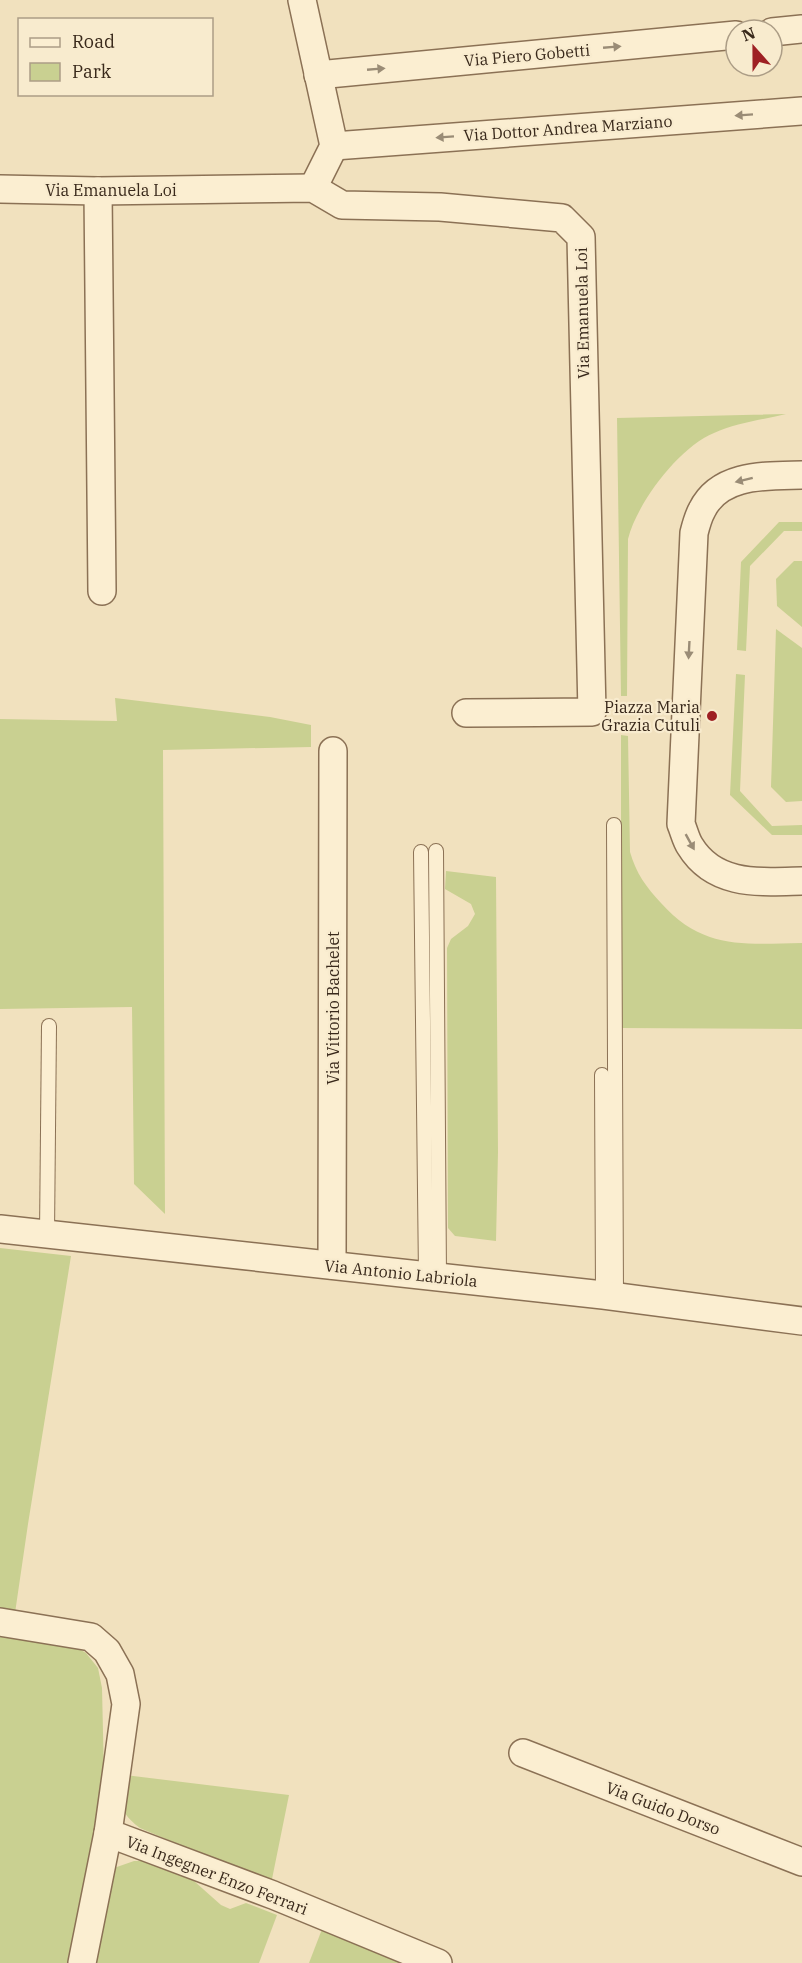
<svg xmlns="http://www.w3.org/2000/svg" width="802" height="1963" font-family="'IBM Plex Serif',serif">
  <rect width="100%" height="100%" fill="#f1e1be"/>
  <g fill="#c9d091">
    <path d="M786 414C762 420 736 423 714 433 679 447 637 503 628 539L627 696H621L617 418Z"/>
    <path d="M779 522H802V531H784L750 566 746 651 737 650 741 562Z"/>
    <path d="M794 561H802V627L777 606 776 579Z"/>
    <path d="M776 629 802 648V801L786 802 771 787Z"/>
    <path d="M736 674 745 675 740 791 772 826 802 825V835H772L730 795Z"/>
    <path d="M115 698 270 717 311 725V747L163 750 165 1214 134 1184 132 1007 0 1009V719L117 721Z"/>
    <path d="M621 735 628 736 630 852C636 873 646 887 661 903 703 950 744 944 802 943V1029L621 1028Z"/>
    <path d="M446 871 496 877 498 1152 496 1241 455 1236 448 1228 447 948 451 939 468 926 475 914 471 904 445 889Z"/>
    <path d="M0 1248 71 1256 28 1524 15 1613 0 1612Z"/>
    <path d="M0 1632 71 1644 86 1653 98 1668 102 1688 104 1777 74 1963H0Z"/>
    <path d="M125 1775 289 1795 271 1884 140 1828C116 1810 122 1802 125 1775Z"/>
    <path d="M134 1861H157L185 1873 221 1905 230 1909 246 1903 277 1915 259 1963H89L114 1868Z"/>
    <path d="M324 1924 423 1963H309Z"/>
  </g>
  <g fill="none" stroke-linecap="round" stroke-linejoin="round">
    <defs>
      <g id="lane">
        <path d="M614 825 616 1297"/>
        <path d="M436 851 439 1277"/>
        <path d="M421 852 426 1275"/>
        <path d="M602 1075 603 1295"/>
        <path d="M47 1234 49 1026"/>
      </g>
      <g id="street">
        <path d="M302 0 334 146 313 188"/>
        <path d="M772 32 802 29"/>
        <path d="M318 75 736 35"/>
        <path d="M334 146 802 111"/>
        <path d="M0 189 98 191 313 188 342 205 440 207 562 218 581 237 592 712 466 713"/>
        <path d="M98 191 102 591"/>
        <path d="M802 475C767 476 720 473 702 510 698 517 696 525 694 533L681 824C684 831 686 840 690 846 715 887 761 882 802 881"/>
        <path d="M0 1229 603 1295 802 1321"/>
        <path d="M332 1265 333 751"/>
        <path d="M0 1622 91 1637 107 1651 120 1674 126 1704 108 1833 273 1895 438 1963"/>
        <path d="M523 1753 802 1862"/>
        <path d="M82 1963 108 1833"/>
      </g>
    </defs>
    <use href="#lane" stroke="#8b7155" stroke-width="16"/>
    <use href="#street" stroke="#8b7155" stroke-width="30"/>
    <use href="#lane" stroke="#fbeed1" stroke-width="14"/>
    <use href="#street" stroke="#fbeed1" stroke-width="27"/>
  </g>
  <defs><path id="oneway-solid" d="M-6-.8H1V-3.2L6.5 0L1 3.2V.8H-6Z" transform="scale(1.5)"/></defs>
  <g fill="#9a8c76">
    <use href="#oneway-solid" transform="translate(612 47) rotate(-5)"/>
    <use href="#oneway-solid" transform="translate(376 69) rotate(-5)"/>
    <use href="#oneway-solid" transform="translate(744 115) rotate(176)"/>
    <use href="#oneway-solid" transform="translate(445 137) rotate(176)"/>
    <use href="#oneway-solid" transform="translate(744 480) rotate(166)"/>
    <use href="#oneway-solid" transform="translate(689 650) rotate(93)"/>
    <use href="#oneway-solid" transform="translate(690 842) rotate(61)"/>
  </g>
  <circle fill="#9e2023" stroke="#f8ebce" stroke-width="2" cx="712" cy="716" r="6"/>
  <g text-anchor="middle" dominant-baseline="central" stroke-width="4.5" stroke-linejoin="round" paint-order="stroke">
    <g font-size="16" fill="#39291b" stroke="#f8ebce">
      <text transform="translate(527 55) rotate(-5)">Via Piero Gobetti</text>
      <text transform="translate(568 128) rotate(-4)">Via Dottor Andrea Marziano</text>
      <text x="111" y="190">Via Emanuela Loi</text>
      <text transform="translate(582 313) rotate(-91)">Via Emanuela Loi</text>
      <text transform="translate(333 1008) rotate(-90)">Via Vittorio Bachelet</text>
      <text transform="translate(401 1273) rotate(6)">Via Antonio Labriola</text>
      <text transform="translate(663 1808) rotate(21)">Via Guido Dorso</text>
      <text transform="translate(217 1875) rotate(21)">Via Ingegner Enzo Ferrari</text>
    </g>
    <g font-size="16" fill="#39291b" stroke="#f8ebce" text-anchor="end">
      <text x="700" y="707">Piazza Maria<tspan x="700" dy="18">Grazia Cutuli</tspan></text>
    </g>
  </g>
  <rect x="18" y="18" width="195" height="78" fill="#f8ebce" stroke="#ac9d86" stroke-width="1.5"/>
  <rect x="30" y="38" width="30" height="9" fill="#fbeed1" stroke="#ac9d86" stroke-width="1.5"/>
  <text x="72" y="48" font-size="18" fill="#39291b">Road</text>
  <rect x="30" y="63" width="30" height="18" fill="#c9d091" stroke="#ac9d86" stroke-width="1.5"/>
  <text x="72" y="78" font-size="18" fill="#39291b">Park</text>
  <g transform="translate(754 48) rotate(339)"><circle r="28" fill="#f8ebce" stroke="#ac9d86" stroke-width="1.5"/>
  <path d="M0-4.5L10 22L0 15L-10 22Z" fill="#9e2023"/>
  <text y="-9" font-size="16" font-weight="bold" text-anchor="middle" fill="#39291b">N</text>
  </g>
</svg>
